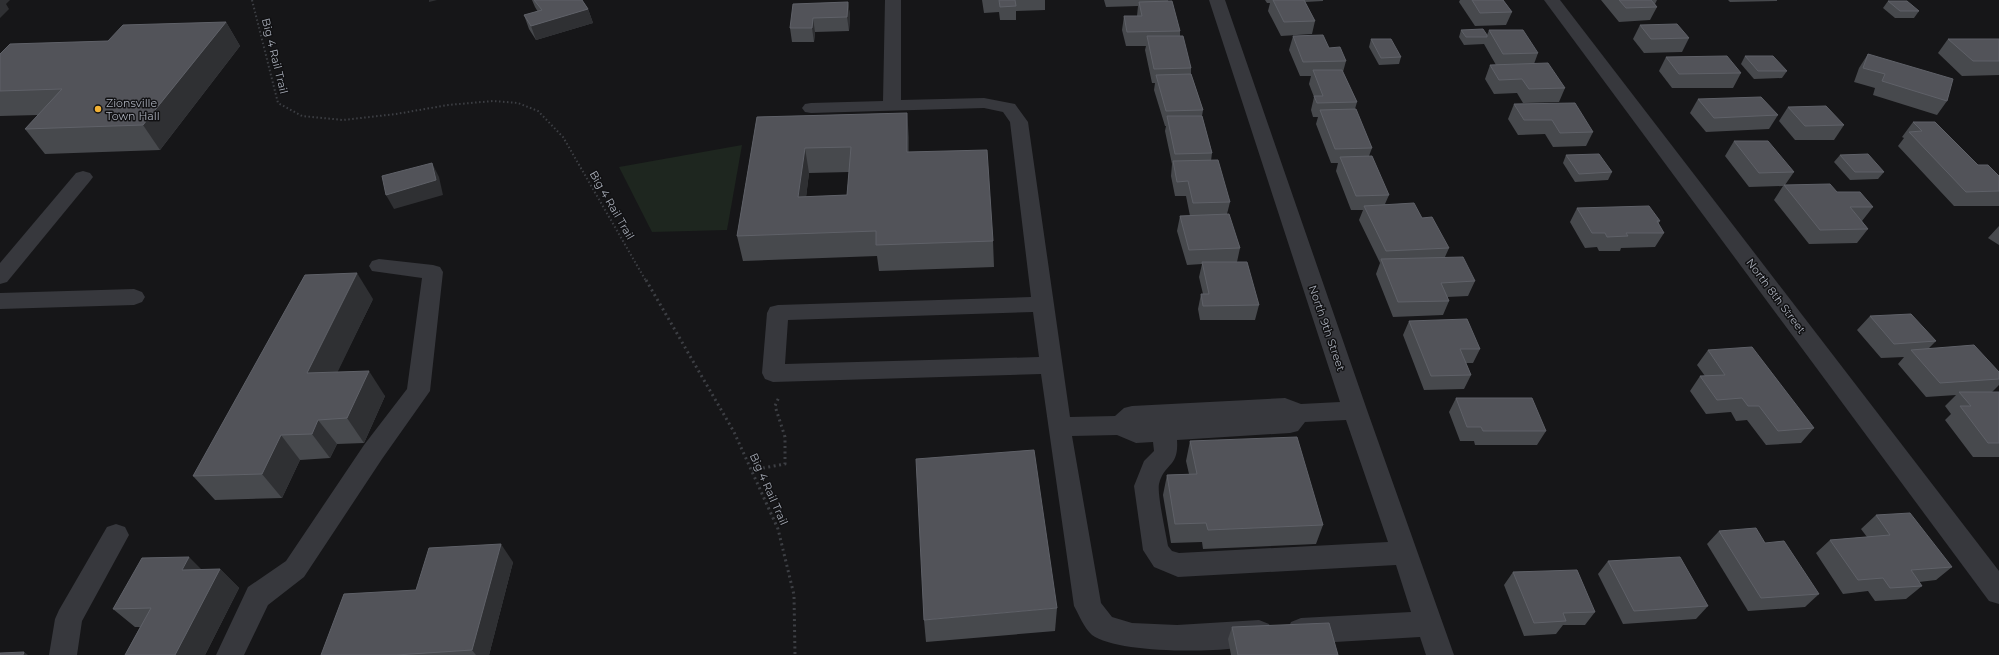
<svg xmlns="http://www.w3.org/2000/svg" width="1999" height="655" font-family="Montserrat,sans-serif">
  <rect width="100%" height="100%" fill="#161618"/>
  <path fill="#1e261f" d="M742 145 727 230 652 232 619 167Z"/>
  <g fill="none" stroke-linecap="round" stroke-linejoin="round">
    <path stroke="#3d3f44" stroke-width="2" stroke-dasharray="1.5 2.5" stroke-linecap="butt" d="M252 0 278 103 302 116 343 120 396 114 448 105 493 101 518 103 538 111 563 137 646 281"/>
    <g stroke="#3d3f44" stroke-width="3" stroke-dasharray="2 3.5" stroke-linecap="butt">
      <path d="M646 280 734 432 778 529 794 595 795 655"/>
      <path d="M752 470 785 464V437L775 406 779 397"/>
    </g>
    <g fill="#37383d" fill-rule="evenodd">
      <path d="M885 0H901V100L984 98 1015 104 1028 122 1070 417 1115 416 1124 408 1132 406 1285 398 1301 404 1340 402 1209 0H1225L1367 410 1454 655H1426L1420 637 1301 644 1291 640 1287 631 1291 622 1301 618 1411 612 1396 565 1178 577 1154 567 1143 550 1134 486 1144 461 1154 451 1153 442 1136 443 1117 435 1072 436 1101 603 1112 617 1132 623 1177 625 1259 620 1269 624 1273 633 1269 642C1237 654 1119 655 1092 635 1084 628 1079 615 1074 606L1041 374 773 382 765 379 762 373 767 313 770 307 778 305 1031 297 1010 122 1003 112 984 108 811 113 805 112 802 108 805 104 811 103 883 101ZM1033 312 1039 357 785 364 788 320ZM1346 420 1388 542 1179 553 1172 551 1168 546C1166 534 1157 494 1159 484 1165 462 1179 468 1177 440L1290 433 1298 431 1305 422Z"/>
      <path d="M1544 0H1560L1999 571V604L1989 601Z"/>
      <path d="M83 171 90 173 93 177 90 181 7 282 0 284V263L76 173Z"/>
      <path d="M379 259 433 265 440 267 443 272 430 391 382 459 304 577 268 605 244 655H216L248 587 286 561 364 445 407 389 422 278 372 271 369 266 372 261Z"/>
      <path d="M134 289 142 292 145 297 142 302 134 305 0 309V293Z"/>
      <path d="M116 524 125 527 129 535 82 621 77 655H49L55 619 59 610 107 527Z"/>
    </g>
  </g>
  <g fill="#47494d" fill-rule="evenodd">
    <path d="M532 0H582L588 9 593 23 536 40 529 29 524 15 538 12 535 7Z"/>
    <path d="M982 0H1045V10L1016 11V20H1000L999 12 984 13Z"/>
    <path d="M1104 0H1168L1180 31V36L1191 68V74L1203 110 1202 116 1212 153 1211 161 1230 202 1227 214 1240 248 1237 262 1259 305 1255 320H1200L1198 309 1201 294H1203L1199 277 1202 264 1187 265 1177 231 1180 216H1190L1186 196H1175L1171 176 1172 164 1165 131 1166 126H1165L1154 90 1155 83H1152L1145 50 1146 46H1126L1122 30 1124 16H1137L1138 6 1106 7Z"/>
    <path d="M1265 0H1323V1L1305 2 1315 21 1312 34 1281 36 1268 11 1270 3H1267Z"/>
    <path d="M1460 0H1503L1512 12 1506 25 1475 26 1459 2Z"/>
    <path d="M1601 0H1657L1655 4 1657 7 1650 20 1619 22Z"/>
    <path d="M1728 0H1777V1L1730 2Z"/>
    <path d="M1888 1 1919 11 1914 18H1895L1883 8Z"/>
    <path d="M848 2 850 16 849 31 815 32 814 42H792L790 28Z"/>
    <path d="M226 22 240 46 160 150 45 154 25 129 38 115 0 116V54L108 41Z"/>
    <path d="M1640 25 1689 38 1682 52 1644 53 1633 39Z"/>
    <path d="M1461 30 1487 35 1489 30 1538 53 1534 64 1565 88 1559 102 1523 103 1517 93 1494 94 1485 79 1490 65H1496L1484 44 1464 45 1459 37Z"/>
    <path d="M1293 36 1329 48 1346 61 1343 72 1357 102 1355 109 1372 148 1369 156 1389 195 1385 204 1422 218 1449 248 1445 257 1475 281 1468 296 1447 297 1449 301 1443 315 1393 317 1376 274 1380 263 1359 220 1363 210H1351L1336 171 1338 163H1331L1316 124 1318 117H1313L1311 110 1314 97 1309 84 1311 76H1300L1289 50Z"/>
    <path d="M1371 39 1401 57 1399 64 1379 65 1369 47Z"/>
    <path d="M1948 39H1999V75L1962 76 1938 53Z"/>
    <path d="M1868 54 1947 101 1937 115 1873 95 1875 88 1854 82 1859 68Z"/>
    <path d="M1745 56 1787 71 1782 78 1754 79 1741 64Z"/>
    <path d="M1666 57 1741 73 1733 88H1672L1659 71Z"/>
    <path d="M1698 99 1778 115 1769 129 1706 132 1690 113Z"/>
    <path d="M1514 104 1593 132 1586 146 1553 147 1545 134 1518 135 1508 119Z"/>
    <path d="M1788 107 1844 125 1834 140H1795L1779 121Z"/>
    <path d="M757 117 909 137V152L993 241 994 267 879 271 877 256 743 261 737 236ZM849 172 847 195 806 197 809 173Z"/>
    <path d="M1913 122 1978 165 1999 176V206H1954L1898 146 1904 138 1902 137Z"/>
    <path d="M1734 141 1794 172 1785 185 1837 192 1873 207 1862 221 1868 229 1857 243 1809 244 1774 200 1783 186 1749 187 1725 156Z"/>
    <path d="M1566 155 1612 172 1608 180 1575 182 1563 163Z"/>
    <path d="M1840 155 1884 172 1878 179 1850 180 1834 162Z"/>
    <path d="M1577 208 1660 221 1658 224 1664 233 1655 247 1621 248 1620 251H1599L1597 247 1585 248 1570 222Z"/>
    <path d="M1999 226V245L1988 238Z"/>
    <path d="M373 299 337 372 385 396 364 443 337 444 330 458 300 460 282 498 215 500 193 476Z"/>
    <path d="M1870 316 1936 341 1929 348 1999 372V385L1992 392H1999V457H1973L1945 420 1951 414 1945 406 1956 395 1926 397 1898 364 1904 357 1881 358 1857 330Z"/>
    <path d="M1409 321 1480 349 1473 363H1466L1471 375 1464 389 1424 390 1403 335Z"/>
    <path d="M1708 350 1814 428 1801 443 1766 445 1747 420 1736 421 1731 412 1706 414 1690 391 1700 376H1705L1697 365Z"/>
    <path d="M1456 398 1546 431 1537 445H1475L1474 441H1460L1449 412Z"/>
    <path d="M1190 441 1323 525 1316 544 1203 549 1202 542 1171 543 1163 495 1167 475 1189 474 1186 461Z"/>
    <path d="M1876 515 1952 567 1936 580 1919 582 1922 586 1906 599 1875 601 1868 591 1843 594 1816 553 1830 540 1867 537 1861 529Z"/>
    <path d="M1719 531 1765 543 1819 594 1805 607 1748 611 1707 544Z"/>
    <path d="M1608 561 1708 606 1696 619 1623 624 1598 574Z"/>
    <path d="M513 562 489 655H321L416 590Z"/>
    <path d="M201 569H220L239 588 205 655H125L140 627H135L113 609Z"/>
    <path d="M1513 572 1595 612 1585 625H1563L1556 634 1524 636 1504 585Z"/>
    <path d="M1057 608 1055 631 926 642 924 620Z"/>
    <path d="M1232 627 1338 655H1231L1228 639Z"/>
  </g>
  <g fill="#2f3033">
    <path d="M0 0H10L6 4 9 9 0 18Z"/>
    <path d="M429 0H437L429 2Z"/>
    <path d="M848 2 850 16 849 31 847 17Z"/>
    <path d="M588 9 593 23 536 40 531 26Z"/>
    <path d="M813 18 815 32 814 42 812 28Z"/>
    <path d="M226 22 240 46 160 150 143 125Z"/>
    <path d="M907 113 909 137V178L907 152Z"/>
    <path d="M805 148 809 173 803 222 798 197Z"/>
    <path d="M432 163 439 177 443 195 394 209 386 195Z"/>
    <path d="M357 273 373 299 325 398 307 373Z"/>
    <path d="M369 371 385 396 364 443 347 418Z"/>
    <path d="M318 420 337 444 330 458 312 434Z"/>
    <path d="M281 435 300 460 282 498 262 474Z"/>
    <path d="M501 544 513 562 489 655H476L472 650Z"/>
    <path d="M189 557 208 576 182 570Z"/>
    <path d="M220 569 239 588 205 655H175Z"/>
    <path d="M24 652 28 655H23Z"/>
  </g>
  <g fill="#525359" stroke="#5f6168" fill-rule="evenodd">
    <path d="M534 0H582L588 9 531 26 524 15 542 10Z"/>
    <path d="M999 0H1015L1016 6 1000 7Z"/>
    <path d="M1273 0H1304L1315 21 1284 22Z"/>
    <path d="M1472 0H1503L1512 12 1480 13Z"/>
    <path d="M1619 0H1651L1657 7 1626 8Z"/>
    <path d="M1172 1 1180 31 1127 32 1124 16H1142L1139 2Z"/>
    <path d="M1888 1H1907L1919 11H1900Z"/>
    <path d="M848 2 847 17 813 18 812 28H790L793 4Z"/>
    <path d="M226 22 143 125 25 129 62 89 0 91V54L10 44 108 41 123 25Z"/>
    <path d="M1677 24 1689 38 1651 39 1640 25Z"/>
    <path d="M1483 29 1487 35V37H1466L1461 30Z"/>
    <path d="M1489 30H1523L1538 53 1503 54Z"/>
    <path d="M1323 35 1329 48 1340 47 1346 61 1303 62 1293 36Z"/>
    <path d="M1147 36H1183L1191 68 1154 69Z"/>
    <path d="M1371 39H1391L1401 57 1381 58Z"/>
    <path d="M1948 39H1999V61H1973Z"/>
    <path d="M1868 54 1953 79 1947 101 1882 81 1885 74 1863 68Z"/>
    <path d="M1727 56 1741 73 1679 74 1666 57Z"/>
    <path d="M1745 56H1773L1787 71H1758Z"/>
    <path d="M1548 63 1565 88 1529 89 1522 79 1499 80 1490 65Z"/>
    <path d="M1313 70H1342L1357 102 1317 103 1314 96H1323Z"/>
    <path d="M1191 74 1203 110 1166 111 1156 75Z"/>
    <path d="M1761 97 1778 115 1714 118 1698 99Z"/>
    <path d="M1575 103 1593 132 1560 133 1552 120H1524L1514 104Z"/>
    <path d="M1826 106 1844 125 1805 126 1788 107Z"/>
    <path d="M1356 109 1372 148 1335 149 1320 110Z"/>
    <path d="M907 113V152L987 150 993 241 876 245V231L737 236 757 117ZM851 147 847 195 798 197 805 148Z"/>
    <path d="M1167 116H1202L1212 153 1175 154Z"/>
    <path d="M1913 122H1935L1978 165H1988L1999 176V191L1966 192 1909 132 1922 131Z"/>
    <path d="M1734 141H1768L1794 172 1759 173Z"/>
    <path d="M1599 154 1612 172 1579 174 1566 155Z"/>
    <path d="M1868 154 1884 172H1855L1840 155Z"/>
    <path d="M1372 156 1389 195 1356 196 1340 157Z"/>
    <path d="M1218 160 1230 202 1193 203 1188 181 1177 182 1173 161Z"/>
    <path d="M432 163 436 180 386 195 382 176Z"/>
    <path d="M1830 184 1837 192H1860L1873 207H1850L1868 229 1820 230 1784 185Z"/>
    <path d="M1414 203 1422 218 1432 217 1449 248 1386 251 1364 206Z"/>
    <path d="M1649 206 1660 221H1657L1664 233H1626L1628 236 1607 237 1605 233H1592L1577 208Z"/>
    <path d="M1229 214 1240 248 1189 250 1180 216Z"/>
    <path d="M1463 257 1475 281 1441 283 1449 301 1398 302 1381 259Z"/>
    <path d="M1202 262H1247L1259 305 1203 306 1201 294H1209Z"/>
    <path d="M357 273 307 373 369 371 347 418 318 420 312 434 281 435 262 474 193 476 305 275Z"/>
    <path d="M1911 314 1936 341 1894 344 1870 316Z"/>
    <path d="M1467 319 1480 349H1460L1471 375 1431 376 1409 321Z"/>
    <path d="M1974 345 1999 372V379L1940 383 1911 350Z"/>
    <path d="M1752 347 1814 428 1778 431 1759 406H1748L1742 398 1717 400 1700 376 1725 375 1708 350Z"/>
    <path d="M1959 392H1999V443H1988L1960 406H1971Z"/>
    <path d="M1456 398H1532L1546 431H1483L1481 427H1467Z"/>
    <path d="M1297 437 1323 525 1208 530 1206 523 1175 524 1167 475 1197 474 1190 441Z"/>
    <path d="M1034 450 1057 608 924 620 916 459Z"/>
    <path d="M1910 513 1952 567 1911 570 1922 586 1890 588 1883 578 1858 580 1830 540 1890 535 1876 515Z"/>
    <path d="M1756 528 1765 543 1784 541 1819 594 1761 598 1719 531Z"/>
    <path d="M501 544 472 650 396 655H321L344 594 416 590 429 548Z"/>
    <path d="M189 557 182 570 220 569 175 655H125L151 608 113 609 142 558Z"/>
    <path d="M1680 557 1708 606 1634 611 1608 561Z"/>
    <path d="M1577 570 1595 612 1563 613 1566 621 1534 623 1513 572Z"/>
    <path d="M1329 623 1338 655H1238L1232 627Z"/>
    <path d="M24 652 23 655H0V653Z"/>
  </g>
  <circle fill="#f2b134" stroke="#111113" stroke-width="1.5" cx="98" cy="109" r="4"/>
  <g text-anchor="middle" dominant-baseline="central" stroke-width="3" stroke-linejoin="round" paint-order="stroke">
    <g font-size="11" fill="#a8adb8" stroke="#111113">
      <text transform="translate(275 56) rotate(76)">Big 4 Rail Trail</text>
      <text transform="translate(612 205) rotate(60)">Big 4 Rail Trail</text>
      <text transform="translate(1776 296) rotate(53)">North 8th Street</text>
      <text transform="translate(1327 328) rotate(71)">North 9th Street</text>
      <text transform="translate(769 489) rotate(66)">Big 4 Rail Trail</text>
    </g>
    <g font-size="11" fill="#a8adb8" stroke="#111113" text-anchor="start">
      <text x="106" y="103">Zionsville<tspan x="106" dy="13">Town Hall</tspan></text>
    </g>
  </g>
</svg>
